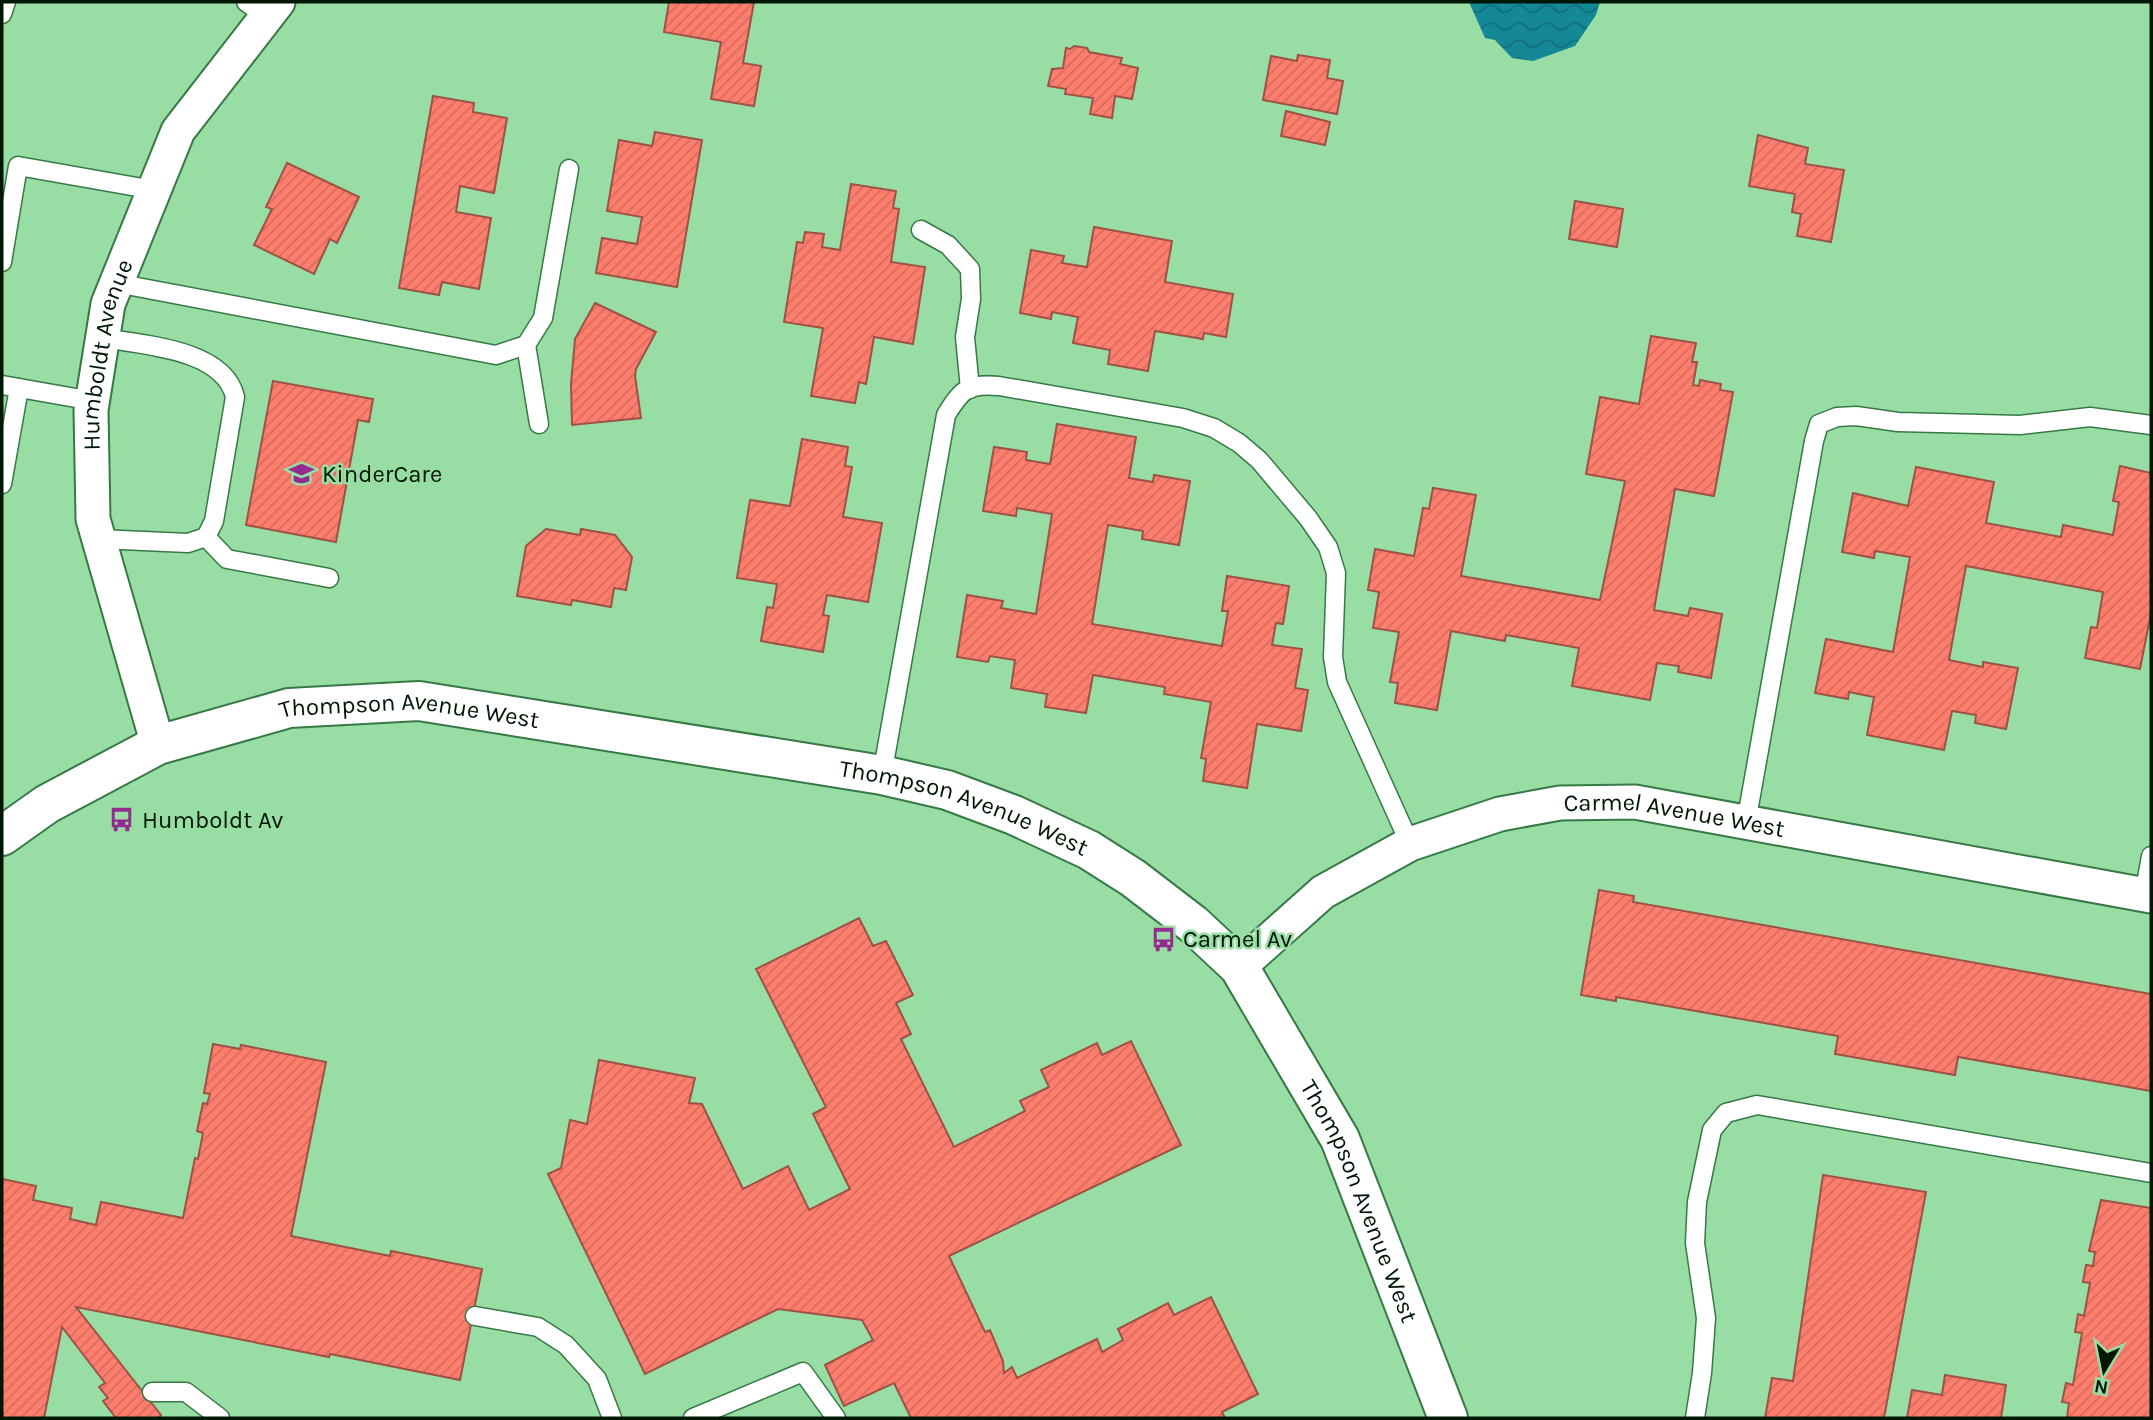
<svg xmlns="http://www.w3.org/2000/svg" width="2153" height="1420" font-family="Karla,sans-serif">
  <defs>
    <pattern id="water-waves" width="16" height="10" patternUnits="userSpaceOnUse" patternTransform="scale(1.75)"><rect width="16" height="10" fill="#158898"/><path d="M0 5q4-4 8 0t8 0" fill="none" stroke="#116e7a"/></pattern>
    <pattern id="building-hatch" width="6" height="6" patternUnits="userSpaceOnUse" patternTransform="scale(1.75)"><rect width="6" height="6" fill="#fe7e6d"/><path d="M-1 1l2-2M0 6l6-6M5 7l2-2" fill="none" stroke="#d86c5d"/></pattern>
  </defs>
  <rect width="100%" height="100%" fill="#98dda4"/>
  <path fill="url(#water-waves)" d="M1469 2H1600L1596 15 1575 46 1533 61 1512 58 1495 40 1485 38Z"/>
  <g fill="url(#building-hatch)" stroke="#9e5146" stroke-width="2">
    <path d="M669 2H754L743 63 761 66 754 106 711 99 721 42 664 32Z"/>
    <path d="M1074 46 1087 48 1089 52 1122 58 1120 64 1138 68 1132 99 1115 96 1112 118 1090 114 1093 98 1065 94 1066 89 1048 86 1052 69 1063 68 1066 48 1070 49Z"/>
    <path d="M1298 55 1330 60 1327 78 1343 81 1337 114 1263 100 1271 56 1297 61Z"/>
    <path d="M433 96 474 103 473 112 507 118 494 193 460 186 456 212 491 218 479 289 442 282 439 295 399 288Z"/>
    <path d="M1286 111 1330 122 1325 145 1281 136Z"/>
    <path d="M655 132 702 140 677 287 596 273 602 238 637 244 642 217 607 211 619 140 652 146Z"/>
    <path d="M1758 135 1808 148 1805 164 1844 170 1831 242 1797 236 1801 214 1792 212 1795 194 1749 186Z"/>
    <path d="M287 163 359 197 337 243 330 239 314 274 254 245 272 209 266 207Z"/>
    <path d="M851 184 896 191 893 208 899 209 891 262 925 267 913 344 874 337 866 384 859 382 855 403 811 396 823 328 784 322 797 242 803 243 805 232 824 234 822 247 840 250Z"/>
    <path d="M1575 201 1623 209 1617 247 1569 239Z"/>
    <path d="M1094 227 1172 241 1165 282 1233 294 1226 337 1204 333 1203 339 1155 331 1148 371 1108 364 1110 350 1073 343 1078 317 1052 312 1051 319 1020 313 1031 250 1064 256 1062 263 1087 267Z"/>
    <path d="M595 303 656 332 636 369 635 376 641 418 572 425 571 384 575 339Z"/>
    <path d="M1651 336 1696 343 1692 362H1697L1693 385 1699 386 1700 380 1721 384 1720 390 1733 392 1714 496 1675 489 1654 610 1688 616 1690 608 1722 614 1711 678 1678 672 1679 666 1657 663 1650 700 1572 686 1579 648 1506 635 1505 641 1451 631 1437 710 1395 703 1398 683 1390 682 1399 632 1373 628 1379 592 1368 590 1375 549 1414 556 1423 508 1429 509 1433 488 1476 495 1461 576 1600 600 1625 481 1586 474 1600 397 1639 404Z"/>
    <path d="M273 381 373 399 369 422 358 420 336 542 246 525Z"/>
    <path d="M1057 424 1136 437 1129 478 1153 482 1154 475 1190 481 1179 545 1142 539 1143 531 1108 525 1092 624 1222 646 1228 611H1222L1227 576 1289 586 1283 624 1276 623 1272 645 1302 649 1295 688 1308 690 1301 731 1257 724 1247 788 1203 781 1206 759 1201 758 1211 702 1164 694 1165 687 1093 675 1086 713 1045 707 1047 694 1011 688 1015 660 990 656 988 662 957 657 967 595 1003 601 1001 608 1036 614 1052 514 1017 508 1016 516 983 511 994 447 1027 452 1026 460 1050 464Z"/>
    <path d="M802 439 848 447 845 466 852 467 843 517 882 523 868 602 827 595 823 615 829 616 823 652 761 641 767 607 773 608 777 584 737 578 750 500 790 506Z"/>
    <path d="M2120 466 2151 473V613L2140 669 2085 658 2091 627 2097 628 2103 592 1966 566 1949 660 1983 667V662L2018 668 2006 729 1975 723 1976 715 1952 711 1944 750 1867 735 1874 697 1849 692 1848 699 1815 693 1826 639 1893 652 1910 557 1875 551 1874 558 1842 552 1853 493 1908 506 1916 467 1994 482 1986 523 2061 537 2063 525 2113 535 2119 502 2113 501Z"/>
    <path d="M546 529 580 535 581 529 615 535 632 557 626 590 614 588 611 607 572 600 571 605 517 596 526 546Z"/>
    <path d="M1599 890 1634 896 1633 902 2151 994V1091L1958 1057 1955 1075 1835 1054 1838 1036 1616 997V1001L1581 995Z"/>
    <path d="M859 918 873 946 886 941 913 995 896 1003 911 1034 901 1039 954 1147 1025 1111 1020 1101 1049 1087 1041 1070 1097 1043 1102 1055 1131 1041 1181 1145 949 1256 985 1332 990 1330 1003 1361 1004 1373 1012 1367 1017 1378 1097 1339 1102 1352 1123 1340 1118 1329 1168 1303 1174 1315 1211 1297 1258 1394 1222 1412 1225 1418H911L894 1383 844 1406 825 1365 873 1340 862 1320 778 1309 645 1374 548 1174 561 1168 570 1120 587 1124 599 1060 695 1078 689 1103 702 1104 743 1189 788 1166 809 1210 850 1189 813 1114 826 1107 756 969Z"/>
    <path d="M213 1044 240 1049 241 1045 326 1062 291 1236 390 1256 391 1251 482 1269 460 1380 330 1354 329 1357 76 1307 161 1415 159 1418H116L103 1401 108 1398 99 1387 105 1383 62 1327 44 1418H2V1179L36 1186 33 1200 72 1208 70 1219 96 1225 101 1202 183 1218 195 1158 198 1159 203 1133 197 1131 203 1103 207 1104 210 1094 204 1093Z"/>
    <path d="M1823 1175 1926 1192 1884 1418H1765L1772 1378 1793 1381Z"/>
    <path d="M2101 1200 2151 1208V1418H2067L2069 1403 2062 1402 2066 1383 2073 1385 2082 1333 2075 1332 2078 1314 2084 1316 2090 1283 2083 1282 2086 1265 2093 1266 2095 1252 2089 1251Z"/>
    <path d="M1945 1375 2006 1385 2001 1418H1907L1912 1390 1942 1395Z"/>
  </g>
  <g fill="none" stroke-linecap="round" stroke-linejoin="round">
    <defs>
      <g id="service">
        <path d="M246 2 267 17"/>
        <path d="M2 14 6 2"/>
        <path d="M921 230 948 245 970 269 971 299 965 337 970 389"/>
        <path d="M2 262 18 166 154 190"/>
        <path d="M116 283 496 355 526 345 543 318 569 169"/>
        <path d="M526 345 539 424"/>
        <path d="M2 385 93 401"/>
        <path d="M2 484 19 388"/>
        <path d="M206 537 227 559 329 578"/>
        <path d="M99 539 188 543 206 537 214 521 235 397C224 349 143 345 103 338"/>
        <path d="M882 775 946 415C962 389 968 383 999 386L1183 418 1214 428 1239 443 1259 460 1308 518 1328 547 1336 573 1333 657 1337 682 1410 844"/>
        <path d="M1746 823 1814 441 1819 424 1837 417 1856 416 1898 422 2020 425 2090 417 2151 425"/>
        <path d="M2144 895 2151 856"/>
        <path d="M475 1316 538 1327 566 1345 597 1379 612 1418"/>
        <path d="M152 1392H186L220 1418"/>
        <path d="M693 1418 803 1372 836 1418"/>
        <path d="M1695 1418 1702 1373 1706 1318 1695 1243 1697 1202 1712 1130 1726 1113 1757 1105 2151 1173"/>
      </g>
      <g id="minor">
        <path id="s1" d="M158 745 93 519 91 410 108 304 178 131 278 2"/>
        <path id="s2" d="M1239 967 1323 892 1410 844 1500 814 1560 803 1635 802 2151 896"/>
      </g>
      <g id="tertiary">
        <path id="s3" d="M2 836 47 804 158 745 289 708 419 701 882 775 947 790 1014 815 1089 850 1133 878 1193 924 1239 967 1340 1139 1448 1418"/>
      </g>
    </defs>
    <use href="#service" stroke="#367946" stroke-width="21"/>
    <use href="#minor" stroke="#367946" stroke-width="37"/>
    <use href="#tertiary" stroke="#367946" stroke-width="42"/>
    <use href="#service" stroke="#fff" stroke-width="18"/>
    <use href="#minor" stroke="#fff" stroke-width="33"/>
    <use href="#tertiary" stroke="#fff" stroke-width="38"/>
  </g>
  <defs>
    <symbol id="school-bare" viewBox="-9 -9 18 18"><path d="M0-5L7-2L0 1L-7-2ZM-4 1L0 2.5L4 1V4Q0 6-4 4Z" fill="#942c90" stroke="#98dda4" stroke-width="2.5" paint-order="stroke"/></symbol>
    <symbol id="bus-bare" viewBox="-9 -9 18 18"><path d="M-5-6H5V4H4V6H2V4H-2V6H-4V4H-5ZM-3.5-4V0h7V-4ZM-3.5 1.2v1.5H-2V1.2ZM2 1.2v1.5H3.5V1.2Z" fill="#942c90" stroke="#98dda4" stroke-width="2.5" paint-order="stroke"/></symbol>
  </defs>
  <g fill-rule="evenodd">
    <use href="#school-bare" x="284" y="456" width="35" height="35"/>
    <use href="#bus-bare" x="104" y="802" width="35" height="35"/>
    <use href="#bus-bare" x="1146" y="922" width="35" height="35"/>
  </g>
  <g text-anchor="middle" dominant-baseline="central" stroke-width="5" stroke-linejoin="round" paint-order="stroke">
    <g font-size="24" fill="#001704" stroke="#98dda4">
      <text stroke="none"><textPath href="#s1" startOffset="401">Humboldt Avenue</textPath></text>
      <text stroke="none"><textPath href="#s3" startOffset="438">Thompson Avenue West</textPath></text>
      <text stroke="none"><textPath href="#s3" startOffset="1004">Thompson Avenue West</textPath></text>
      <text stroke="none"><textPath href="#s2" startOffset="483">Carmel Avenue West</textPath></text>
      <text stroke="none"><textPath href="#s3" startOffset="1592">Thompson Avenue West</textPath></text>
    </g>
    <g font-size="24" fill="#001704" stroke="#98dda4" text-anchor="start">
      <text x="322" y="474">KinderCare</text>
      <text x="142" y="820">Humboldt Av</text>
      <text x="1183" y="939">Carmel Av</text>
    </g>
  </g>
  <rect width="2153" height="1420" fill="none" stroke="#001704" stroke-width="7"/>
  <g transform="translate(2104 1371) rotate(190)" stroke="#98dda4" stroke-width="5" paint-order="stroke">
  <path d="M0-5L12 26L0 18L-12 26Z" fill="#001704"/>
  <text y="-10" font-size="19" font-weight="bold" text-anchor="middle" fill="#001704">N</text>
  </g>
</svg>
